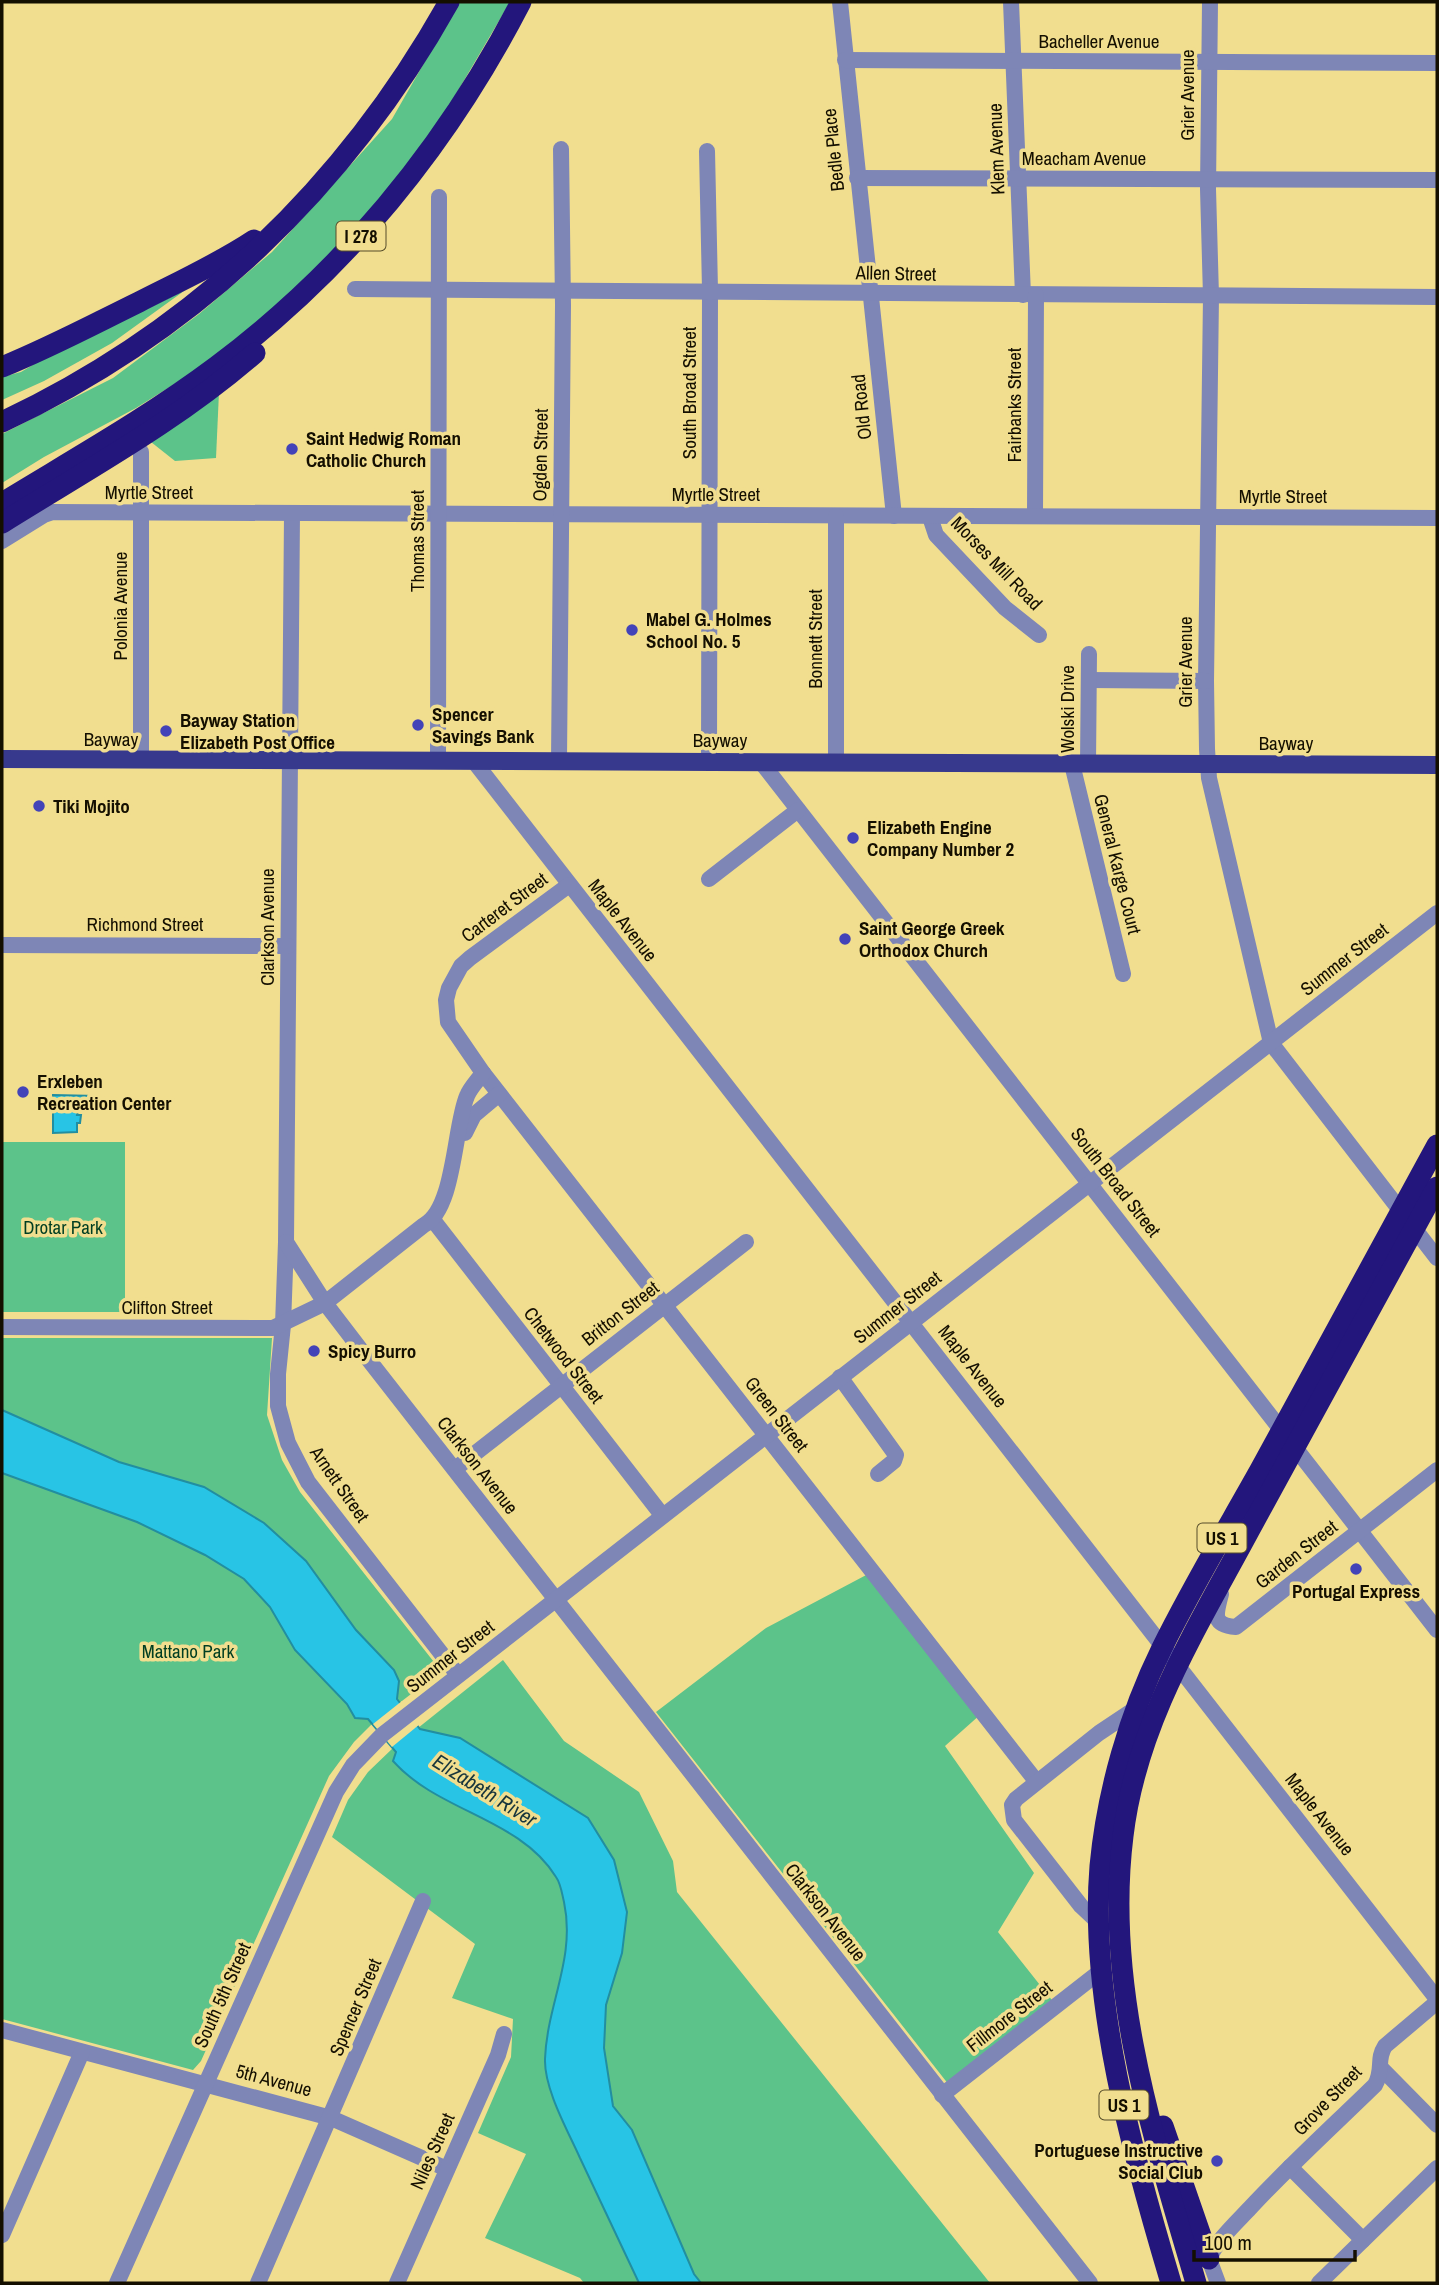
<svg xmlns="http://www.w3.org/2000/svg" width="1439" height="2285" font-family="'Archivo Narrow',sans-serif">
  <rect width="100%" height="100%" fill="#f1de8f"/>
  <g fill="#5cc38a">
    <path d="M459 2H510L439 123 378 207 302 284 208 363 136 408 44 457 2 483V434L113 378 199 314 272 252 392 119Z"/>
    <path d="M184 291 112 343 44 381 2 400V377L21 372 51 354Z"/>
    <path d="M219 392 216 458 175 461 151 442Z"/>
    <rect x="2" y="1142" width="123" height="170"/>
    <path d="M2 1338H272L267 1415 282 1460 300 1492 441 1671 372 1724 354 1742 329 1776 201 2061 193 2070 2 2019Z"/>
    <path d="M870 1573 981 1714 945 1746 1034 1873 998 1932 1055 2004 949 2085 656 1712 766 1628Z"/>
    <path d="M503 1660 564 1741 639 1792 673 1861 677 1892 990 2283H584L580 2278 485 2238 526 2154 478 2133 511 2057 513 2019 452 1998 475 1944 332 1837 348 1800 368 1772 393 1748Z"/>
  </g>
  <g fill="#28c4e5" stroke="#228ea0" stroke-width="2">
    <path d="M53 1095 96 1096 95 1110H78L77 1115H81L80 1123H77V1132L53 1133Z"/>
    <path d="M2 1410 119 1462 204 1487 264 1523 306 1561 356 1630 394 1670 399 1681 397 1699 420 1729 460 1738 588 1818 614 1860 627 1912 622 1953 606 2005 604 2048 613 2106 632 2130 694 2274 701 2283H639C619 2241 600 2200 580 2158 568 2131 544 2089 545 2059 547 2004 576 1958 564 1902 562 1894 561 1884 556 1877 520 1818 438 1812 393 1761L396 1752 368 1719 355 1718 347 1704 295 1650 270 1607 244 1579 205 1555 137 1522 2 1473Z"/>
  </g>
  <path fill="#f1de8f" d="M402 1701 420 1724 392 1747 373 1724Z"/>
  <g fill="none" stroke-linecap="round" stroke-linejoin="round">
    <g stroke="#7e86b6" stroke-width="16">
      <path d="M840 2 894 516"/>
      <path d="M1011 2 1023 295"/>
      <path d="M1210 2 1208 189 1211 296 1206 681 1207 749 1209 778 1271 1043 1437 1258"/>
      <path d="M845 60 1437 63"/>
      <path d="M707 151 710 290 709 761"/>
      <path d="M857 178 1437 180"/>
      <path d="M355 289 1437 297"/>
      <path d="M141 452V760"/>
      <path d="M292 514 286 1242 283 1325 278 1374V1406L288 1443 308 1482 458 1675"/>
      <path d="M1035 516 1036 295"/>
      <path d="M930 517 936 535 1005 608 1039 635"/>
      <path d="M2 541 44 515 53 512 1437 518"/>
      <path d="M1089 680 1206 681"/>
      <path d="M438 760 439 197"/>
      <path d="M473 760 1437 1999"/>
      <path d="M559 761 563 305 561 149"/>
      <path d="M761 762 1437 1630"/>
      <path d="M836 762V516"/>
      <path d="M1072 764 1123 974"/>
      <path d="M1088 764 1089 654"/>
      <path d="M709 879 798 810"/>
      <path d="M569 885 470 958 461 966 449 988 446 1000 448 1022 483 1073 1036 1781"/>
      <path d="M2 945 288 946"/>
      <path d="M465 1133 474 1115 499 1094"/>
      <path d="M433 1220 662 1515"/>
      <path d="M286 1242 325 1303 361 1350 1090 2283"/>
      <path d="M2 1327 273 1328 325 1303 424 1225C455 1209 454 1126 467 1096 470 1088 478 1080 483 1073"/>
      <path d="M840 1377 896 1455 894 1461 878 1474"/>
      <path d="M455 1469 746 1242"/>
      <path d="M1221 1594C1216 1614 1211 1625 1236 1627L1437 1470"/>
      <path d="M1098 1922 1081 1906 1014 1820 1012 1805 1016 1799 1099 1733 1138 1707"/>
      <path d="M2 2030 331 2118 447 2169"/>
      <path d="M1382 2069 1437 2125"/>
      <path d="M942 2095 1102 1970"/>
      <path d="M1290 2167 1363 2240"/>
      <path d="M2 2235 82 2052"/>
      <path d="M117 2283 336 1792 353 1765 382 1735C732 1459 1087 1189 1437 913"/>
      <path d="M258 2283 423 1901"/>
      <path d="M397 2283 498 2055 504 2034"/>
      <path d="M1218 2283 1209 2259C1217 2240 1236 2223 1250 2208 1290 2165 1333 2126 1375 2085 1384 2069 1376 2060 1385 2046L1437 2002"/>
      <path d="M1319 2283 1437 2168"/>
    </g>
    <path stroke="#37398d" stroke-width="18" d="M2 759 1437 765"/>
    <g stroke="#23167c" stroke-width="21">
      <path d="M2 367C49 348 94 324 139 302 178 282 218 264 254 240"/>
      <path d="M2 422C195 331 345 188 449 2"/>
      <path d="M2 503C74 459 149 417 217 366 346 269 447 145 521 2"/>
      <path d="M2 523C90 468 177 421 255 353"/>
      <path d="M1163 2126 1209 2259"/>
      <path d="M1171 2283C1133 2156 1089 1999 1100 1866 1107 1792 1129 1715 1162 1648 1192 1587 1227 1529 1260 1470 1319 1361 1378 1253 1437 1145"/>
      <path d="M1196 2283C1154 2139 1104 1988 1123 1836 1136 1724 1197 1628 1249 1531 1312 1416 1374 1302 1437 1187"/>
    </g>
  </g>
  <g fill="#4343b8" stroke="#f1de8f" stroke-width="2.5">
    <circle cx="292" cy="449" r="7"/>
    <circle cx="632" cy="630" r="7"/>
    <circle cx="418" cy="725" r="7"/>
    <circle cx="166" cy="731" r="7"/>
    <circle cx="39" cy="806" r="7"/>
    <circle cx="853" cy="838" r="7"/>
    <circle cx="845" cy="939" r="7"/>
    <circle cx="23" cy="1092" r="7"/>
    <circle cx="314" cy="1351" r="7"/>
    <circle cx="1356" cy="1569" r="7"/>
    <circle cx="1217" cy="2161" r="7"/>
  </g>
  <g text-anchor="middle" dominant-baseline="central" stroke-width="7" stroke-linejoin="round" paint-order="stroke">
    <g fill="#f1de8f" stroke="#564d2b" stroke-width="2">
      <rect x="336.5" y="221.5" width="49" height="29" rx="5"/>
      <rect x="1197.5" y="1523.5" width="49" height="29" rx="5"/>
      <rect x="1099.5" y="2090.5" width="49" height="29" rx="5"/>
    </g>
    <g font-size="18" font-weight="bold" fill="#140f00">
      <text x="361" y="236">I 278</text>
      <text x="1222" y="1538">US 1</text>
      <text x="1124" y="2105">US 1</text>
    </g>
    <g font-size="19" fill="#140f00" stroke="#f1de8f">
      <text x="1099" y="41">Bacheller Avenue</text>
      <text transform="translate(1187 95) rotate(-90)">Grier Avenue</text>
      <text transform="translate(996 149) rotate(-92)">Klem Avenue</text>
      <text transform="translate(833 150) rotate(-96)">Bedle Place</text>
      <text x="1084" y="158">Meacham Avenue</text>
      <text transform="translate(896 273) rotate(1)">Allen Street</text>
      <text transform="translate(689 393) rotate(-90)">South Broad Street</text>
      <text transform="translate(1014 405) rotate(-90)">Fairbanks Street</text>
      <text transform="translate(861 407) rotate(-96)">Old Road</text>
      <text transform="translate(540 455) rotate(-89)">Ogden Street</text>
      <text x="149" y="492">Myrtle Street</text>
      <text x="716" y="494">Myrtle Street</text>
      <text x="1283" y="496">Myrtle Street</text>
      <text transform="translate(417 541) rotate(-90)">Thomas Street</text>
      <text transform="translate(997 563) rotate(46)">Morses Mill Road</text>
      <text transform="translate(120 606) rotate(-90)">Polonia Avenue</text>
      <text transform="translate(815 639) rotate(-90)">Bonnett Street</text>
      <text transform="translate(1185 662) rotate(-90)">Grier Avenue</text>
      <text transform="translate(1067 709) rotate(-90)">Wolski Drive</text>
      <text x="111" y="739">Bayway</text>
      <text x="720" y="740">Bayway</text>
      <text x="1286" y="743">Bayway</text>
      <text transform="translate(1118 864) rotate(76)">General Karge Court</text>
      <text transform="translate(504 907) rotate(-37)">Carteret Street</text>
      <text transform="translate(623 920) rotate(52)">Maple Avenue</text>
      <text x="145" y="924">Richmond Street</text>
      <text transform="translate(267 927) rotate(-90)">Clarkson Avenue</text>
      <text transform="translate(1344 959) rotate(-38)">Summer Street</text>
      <text transform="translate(1116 1182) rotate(52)">South Broad Street</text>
      <text x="167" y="1307">Clifton Street</text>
      <text transform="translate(897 1307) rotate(-38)">Summer Street</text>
      <text transform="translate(620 1313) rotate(-38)">Britton Street</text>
      <text transform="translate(564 1355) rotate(52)">Chetwood Street</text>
      <text transform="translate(973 1366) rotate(52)">Maple Avenue</text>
      <text transform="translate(777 1414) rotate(52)">Green Street</text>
      <text transform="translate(478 1465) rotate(52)">Clarkson Avenue</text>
      <text transform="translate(340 1484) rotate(55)">Arnett Street</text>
      <text transform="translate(1296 1554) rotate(-38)">Garden Street</text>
      <text transform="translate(450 1656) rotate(-38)">Summer Street</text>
      <text transform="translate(1320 1814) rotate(52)">Maple Avenue</text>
      <text transform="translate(826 1912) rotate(52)">Clarkson Avenue</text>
      <text transform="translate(222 1995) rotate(-66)">South 5th Street</text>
      <text transform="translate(355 2007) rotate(-67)">Spencer Street</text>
      <text transform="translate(1009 2016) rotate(-38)">Fillmore Street</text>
      <text transform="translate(274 2080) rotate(15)">5th Avenue</text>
      <text transform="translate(1327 2100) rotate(-46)">Grove Street</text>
      <text transform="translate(432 2151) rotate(-66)">Niles Street</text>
    </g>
    <g font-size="19" font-weight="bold" fill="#140f00" stroke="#f1de8f" text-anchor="start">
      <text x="306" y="438">Saint Hedwig Roman<tspan x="306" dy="22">Catholic Church</tspan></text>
      <text x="646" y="619">Mabel G. Holmes<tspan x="646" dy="22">School No. 5</tspan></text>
      <text x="432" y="714">Spencer<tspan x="432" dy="22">Savings Bank</tspan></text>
      <text x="180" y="720">Bayway Station<tspan x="180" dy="22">Elizabeth Post Office</tspan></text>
      <text x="53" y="806">Tiki Mojito</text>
      <text x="867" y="827">Elizabeth Engine<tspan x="867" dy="22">Company Number 2</tspan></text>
      <text x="859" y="928">Saint George Greek<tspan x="859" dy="22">Orthodox Church</tspan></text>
      <text x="37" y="1081">Erxleben<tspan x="37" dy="22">Recreation Center</tspan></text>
      <text x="328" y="1351">Spicy Burro</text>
      <text x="1356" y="1591" text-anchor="middle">Portugal Express</text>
      <text x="1203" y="2150" text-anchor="end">Portuguese Instructive<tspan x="1203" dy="22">Social Club</tspan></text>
    </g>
    <g font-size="19" fill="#003e22" stroke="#f1de8f">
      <text x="63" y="1227">Drotar Park</text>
      <text x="188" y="1651">Mattano Park</text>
    </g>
    <g font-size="21" font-style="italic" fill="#17353c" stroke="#f1de8f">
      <text transform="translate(485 1790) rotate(32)">Elizabeth River</text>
    </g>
  </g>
  <rect width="1439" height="2285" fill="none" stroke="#140f00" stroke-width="7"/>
  <path d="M1194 2250v10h161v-10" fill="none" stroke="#140f00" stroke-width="3.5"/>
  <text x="1204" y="2250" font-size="21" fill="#140f00" stroke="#f1de8f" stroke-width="5" paint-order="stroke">100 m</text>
</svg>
